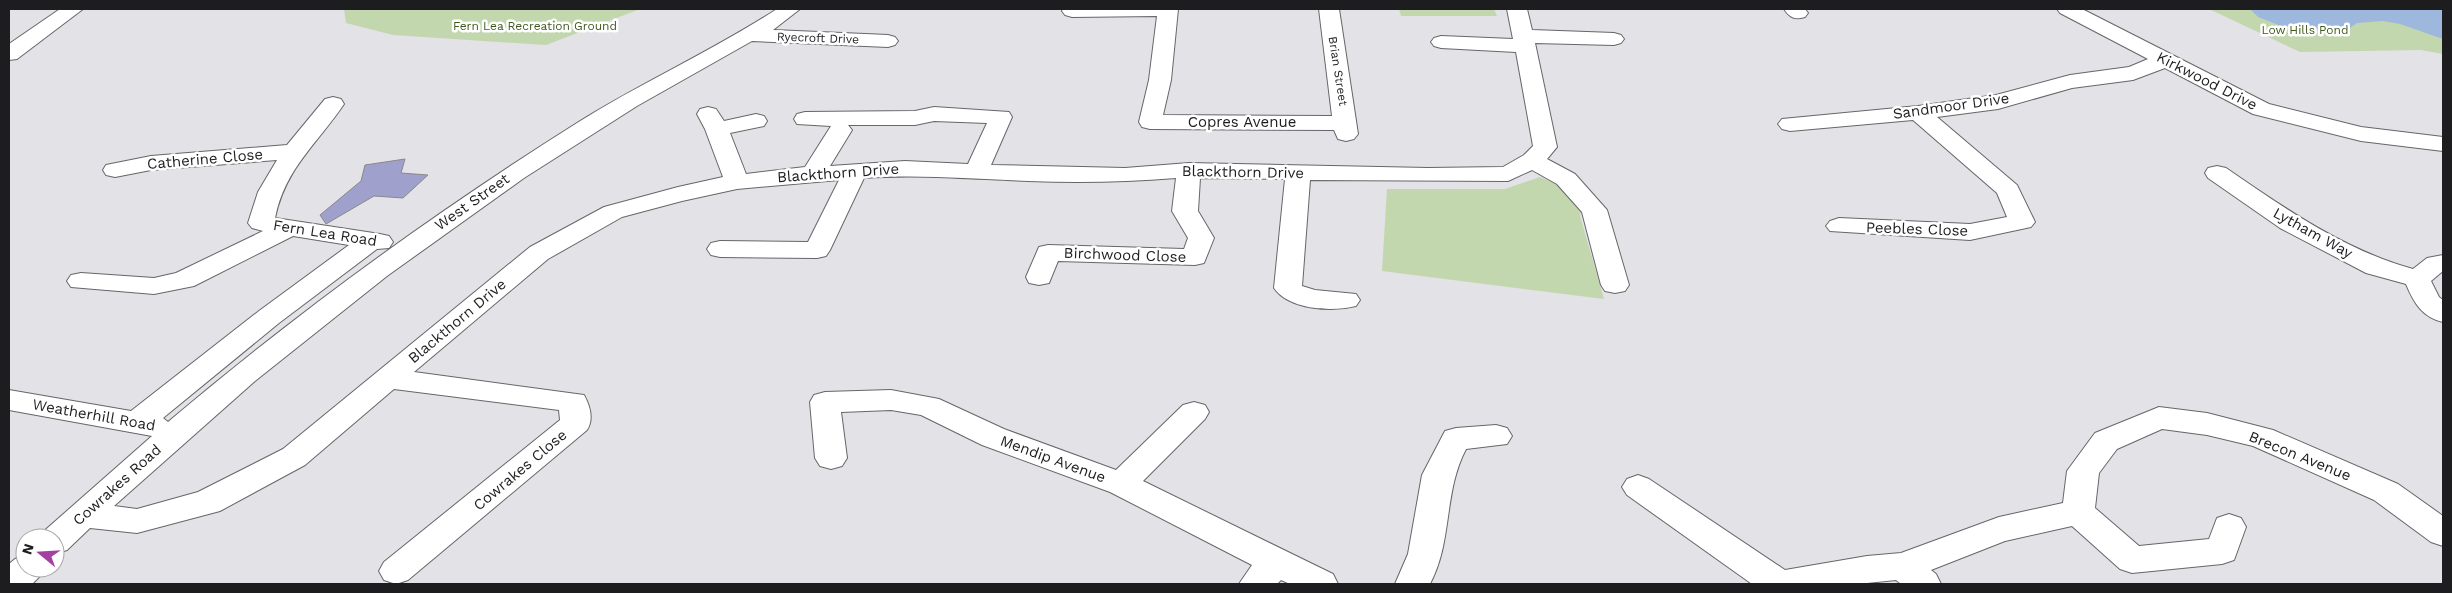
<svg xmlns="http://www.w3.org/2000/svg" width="2452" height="593" font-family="'Work Sans',sans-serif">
  <rect width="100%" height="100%" fill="#e2e2e7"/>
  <g fill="#c2d7ae">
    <path d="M344 9H640L546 45 393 35 346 23Z"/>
    <path d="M1399 9H1494L1497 16H1401Z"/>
    <path d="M2209 9H2443V54L2421 50 2300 52Z"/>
    <path d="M1540 177 1566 188 1582 203 1580 216 1604 299 1382 271 1387 189H1505Z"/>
  </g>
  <path fill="#9eb7dd" d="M2250 9H2443V39L2400 24 2383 21 2357 23 2344 32 2281 26 2258 17Z"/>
  <path fill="#9fa1cc" stroke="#88888c" d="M405 159 401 173 428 175 403 198 374 196 326 224 320 215 361 181 365 165Z"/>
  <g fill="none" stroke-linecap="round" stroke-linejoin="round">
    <defs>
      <g id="minor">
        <path d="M60 9H83L17 59 9 60V44Z"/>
        <path d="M777 9H800L773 30 888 35 895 37 898 41 895 45 888 47 752 41 637 106 524 178 387 276 255 381 114 506 137 509 198 492 283 449 530 247 604 207 678 187 723 177 705 129 697 114 700 109 708 107 716 109 724 121 756 114 764 116 767 121 764 126 730 133 746 174 805 167 831 126 797 124 794 119 797 114 805 112 915 111 934 107 1009 112 1012 117 991 165 1125 168 1189 163 1428 168 1503 167 1524 155 1533 146 1516 52 1441 48 1434 46 1431 42 1434 38 1441 36 1513 39 1507 9H1527L1532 30 1614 33 1621 35 1624 39 1621 43 1614 45 1535 43 1557 147 1547 159 1575 174 1607 210 1629 285 1625 291 1615 293 1605 291 1601 285 1582 212 1557 184 1532 170 1508 181 1310 180 1302 286 1315 290 1356 294 1360 300 1356 306C1332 312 1289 310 1274 288L1285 179 1200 178 1198 211 1214 238 1204 263 1195 265 1058 261 1049 283 1039 285 1029 283 1026 277 1039 247 1048 245 1184 249 1188 238 1172 211 1176 178C1127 182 1077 183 1028 181 973 179 919 174 864 178L830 250 826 256 817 258 720 257 711 255 707 249 711 243 720 241 808 242 839 180 737 189 682 201 622 217 548 259 414 372 584 395C590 406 594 419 587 430L408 580 396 584 384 580 379 571 384 562 560 420 559 410 394 389 305 465 220 511 137 533 90 528 67 550 55 554V538H40L43 532 152 436 9 410V390L131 411 259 311 349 245 293 236 194 286 154 294 71 287 67 281 71 275 81 273 154 278 176 273 263 231 252 228 248 223 258 192 277 160 151 170 115 177 106 175 103 170 106 165 151 156 287 145 325 99 333 97 341 99 344 104C318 143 285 168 275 218L380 234 389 236 393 242 389 248 377 249 279 323 163 418 168 422C297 313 434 213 577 123 642 82 713 51 777 9ZM934 121 987 123 968 164 905 161 830 166 852 130 848 125H915Z"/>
        <path d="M1063 9H1178L1171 80 1163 115 1332 116 1319 9H1339L1358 134 1354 139 1346 141 1338 139 1334 130 1150 129 1142 127 1139 122 1149 80 1157 16 1072 17 1065 15 1062 11Z"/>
        <path d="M1784 9H1805L1808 13 1805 17C1795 20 1790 18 1784 9Z"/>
        <path d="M2057 9H2082L2269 104 2361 127 2443 137V151L2361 141 2253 114 2165 68 2133 80 2072 88 1998 109 1937 117 2017 185 2035 222 2031 227 1970 240 1830 231 1826 226 1830 221 1839 218 1970 224 2007 217 1997 193 1913 120 1790 131 1782 129 1778 124 1782 119 1918 106 1996 95 2070 75 2129 67 2148 59 2060 13Z"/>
        <path d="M2217 166 2226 168C2284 208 2344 250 2413 269L2427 258 2443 255V271L2431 281 2439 297 2443 300V322C2422 317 2414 303 2406 284L2366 273 2280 228 2208 178 2205 173 2208 168Z"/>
        <path d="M891 390 939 399 1004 429 1116 470 1183 405 1194 402 1205 405 1209 412 1205 419 1143 481 1333 574 1338 584H1290L1281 580 1277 584H1239L1252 565 1110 492 982 445 921 415 891 410 841 412 847 458 842 466 831 469 820 466 815 458 810 402 814 395 825 392Z"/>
        <path d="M2159 407 2207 413 2273 430 2398 484 2443 516V546L2431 542 2374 500 2253 446 2207 435 2162 429 2117 449 2099 473 2095 508 2139 546 2209 539 2217 518 2229 514 2241 518 2246 527 2234 560 2222 564 2132 573 2120 569 2072 526 2005 541 1931 570 1936 574 1941 584H1901L1896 580 1857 584H1752L1627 495 1622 487 1627 479 1638 475 1649 479 1785 570 1867 556 1901 553 1999 517 2063 503 2067 471 2095 433Z"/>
        <path d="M1496 425 1507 428 1512 436 1507 444 1466 449C1443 493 1453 541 1430 584H1395L1408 554 1422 475 1445 431 1456 428Z"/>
        <path d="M25 555V568H44L39 577 32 584H9V564L15 559Z"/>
      </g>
    </defs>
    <use href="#minor" stroke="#66666a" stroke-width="2"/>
    <use href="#minor" fill="#fff" fill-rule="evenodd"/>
  </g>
  <g text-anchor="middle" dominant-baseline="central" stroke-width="5" stroke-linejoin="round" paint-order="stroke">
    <g font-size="12" fill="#3e581b" stroke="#fff">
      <text x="535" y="26">Fern Lea Recreation Ground</text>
      <text x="2305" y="30">Low Hills Pond</text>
    </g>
    <g font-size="12" fill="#1d1d1f" stroke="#fff">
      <text transform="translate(818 38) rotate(2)">Ryecroft Drive</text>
      <text transform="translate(1338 71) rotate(81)">Brian Street</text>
    </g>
    <g font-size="15" fill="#1d1d1f" stroke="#fff">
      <text transform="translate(2207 81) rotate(27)">Kirkwood Drive</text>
      <text transform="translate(1951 106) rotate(-8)">Sandmoor Drive</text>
      <text x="1242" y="122">Copres Avenue</text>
      <text transform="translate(205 159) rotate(-5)">Catherine Close</text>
      <text transform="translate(1243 172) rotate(1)">Blackthorn Drive</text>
      <text transform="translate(838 173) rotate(-4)">Blackthorn Drive</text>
      <text transform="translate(472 202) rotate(-35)">West Street</text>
      <text transform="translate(1917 229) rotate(2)">Peebles Close</text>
      <text transform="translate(325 233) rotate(9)">Fern Lea Road</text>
      <text transform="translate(2313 233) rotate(29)">Lytham Way</text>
      <text transform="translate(1125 255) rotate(2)">Birchwood Close</text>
      <text transform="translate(457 321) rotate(-40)">Blackthorn Drive</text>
      <text transform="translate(94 415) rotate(10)">Weatherhill Road</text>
      <text transform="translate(2300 456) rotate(22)">Brecon Avenue</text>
      <text transform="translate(1053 459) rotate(20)">Mendip Avenue</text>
      <text transform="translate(520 470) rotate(-40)">Cowrakes Close</text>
      <text transform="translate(117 485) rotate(-42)">Cowrakes Road</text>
    </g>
  </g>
  <rect width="2452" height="593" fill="none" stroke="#1d1d1f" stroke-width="20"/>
  <g transform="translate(40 553) rotate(288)"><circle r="24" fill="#ffffff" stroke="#a5a5a5"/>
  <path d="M0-4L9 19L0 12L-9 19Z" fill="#a43fa3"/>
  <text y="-8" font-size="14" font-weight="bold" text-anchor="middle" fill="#1d1d1f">N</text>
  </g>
</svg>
